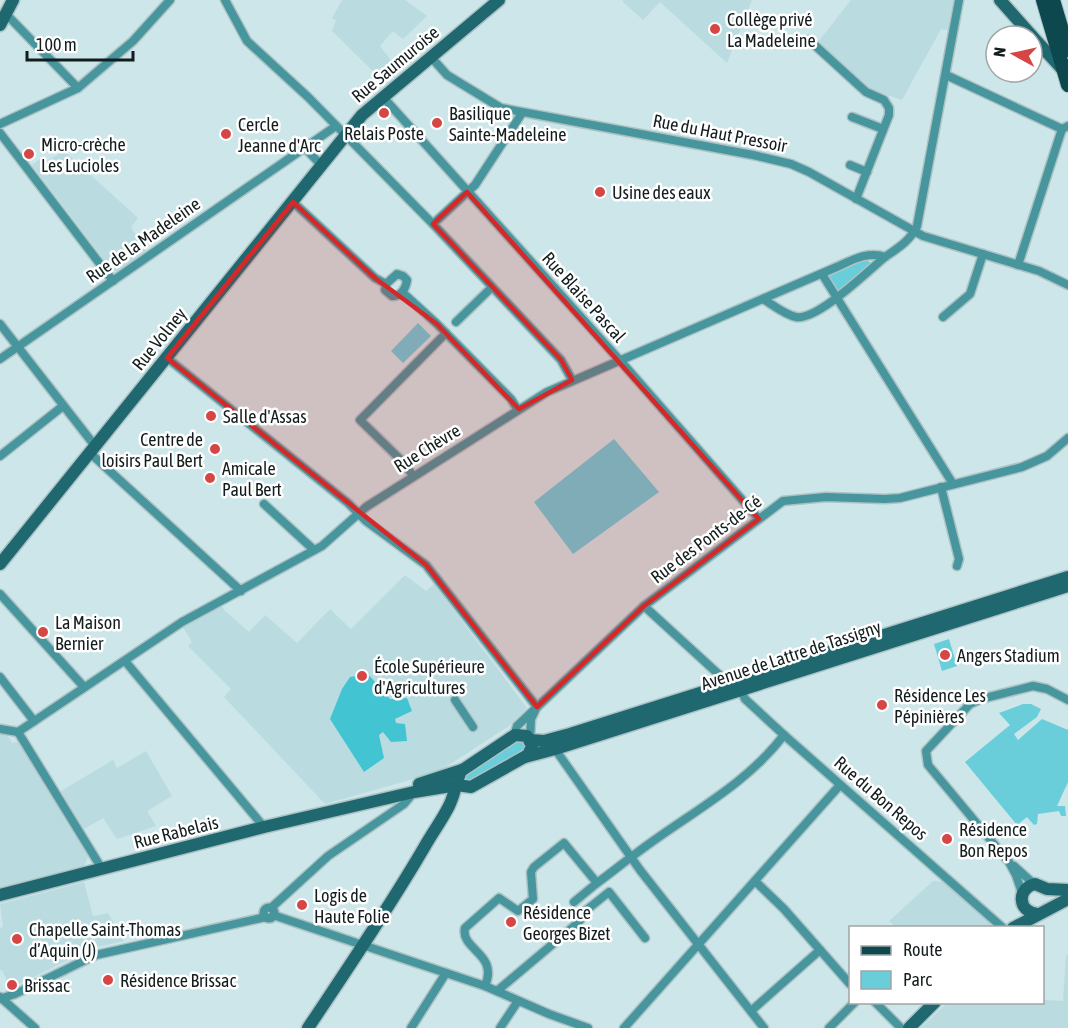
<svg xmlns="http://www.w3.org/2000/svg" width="1068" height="1028" font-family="'Asap Condensed',sans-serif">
  <rect width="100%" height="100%" fill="#cde6e9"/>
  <g fill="#badce0">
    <path d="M342 0H405L427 16 403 39 393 31 380 46 400 72 386 84 332 31 336 20 332 18Z"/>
    <path d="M624 0H752L727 63 660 2 643 20 622 1Z"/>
    <path d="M851 0H953L948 30 941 29 902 100 867 88 818 42Z"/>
    <path d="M64 151 138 218 131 227 146 251 117 271H113L32 165 40 159 43 163Z"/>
    <path d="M405 575 426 591 434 584 527 708 509 726 438 772 325 804 224 697 231 689 188 646 192 642 183 627 222 606 225 611 249 632 265 615 297 643 330 609 351 629Z"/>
    <path d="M0 734 8 736 12 743 18 742 31 763 88 857 84 866 0 888Z"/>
    <path d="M146 751 172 796 147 811 156 826 117 839 103 818 84 829 61 791 113 760 117 768Z"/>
    <path d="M933 881 944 882 994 927H896L889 921Z"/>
    <path d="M84 882 93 916 108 913 124 941 93 948 15 986 13 981 8 983 2 970H0V928L3 927 0 904Z"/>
    <path d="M1066 955H1068V1028H921L947 1003 1042 1002 1043 998 1046 1000 1063 1001Z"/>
  </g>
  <g fill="#69ceda">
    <path d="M865 260 870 262V266L867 269 838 291 835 290 828 279 829 276Z"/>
    <path d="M418 323 431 336 403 363 391 351Z"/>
    <path d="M614 439 659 492 573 554 534 502Z"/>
    <path d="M949 639 957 666 942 671 934 644Z"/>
    <path d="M1023 704H1031L1041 709 1037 717 1014 734 1018 740 1042 719 1068 730V782L1057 806H1065L1066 816H1061L1059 811 1038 814 1037 824 1034 825 1027 817 1017 825 965 762 1010 725 999 713Z"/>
    <path d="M516 740H524L527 750 470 781 465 779 464 776Z"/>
  </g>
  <path fill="#43c4d2" d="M368 674 390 699 407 698 412 711 395 719 396 723 405 724 407 741 391 742 383 732 379 735 384 758 364 772 330 719 342 689 350 677Z"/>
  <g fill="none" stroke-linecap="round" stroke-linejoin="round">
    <defs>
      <g id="street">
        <path d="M225 0 247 41 308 97 433 224 561 360 572 380"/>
        <path d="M6 14 78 88"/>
        <path d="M809 40 866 92 884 100 889 108V115L856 199"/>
        <path d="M431 57 447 75 501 108 753 155 791 164 809 172 923 236 1039 271 1068 285"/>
        <path d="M946 75 1062 129"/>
        <path d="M383 97 624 365 759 519"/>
        <path d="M852 117 883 129"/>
        <path d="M0 124 78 88 133 41 170 0"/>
        <path d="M0 133 113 281"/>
        <path d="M305 148 322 166"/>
        <path d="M850 165 867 172"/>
        <path d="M293 202 375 278 386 284 385 290 392 296C401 297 406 288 407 280L403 276 397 274 386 284"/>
        <path d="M433 224 475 185 522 113"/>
        <path d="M1018 265 1062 129 1068 126"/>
        <path d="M822 274 953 484"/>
        <path d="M402 292 437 324 511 399 518 410"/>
        <path d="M763 299C773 305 785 315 796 317 817 321 868 271 885 257"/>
        <path d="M943 317 970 294 983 254"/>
        <path d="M456 322 488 291"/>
        <path d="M0 324 95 446"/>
        <path d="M167 358 348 503 366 521 426 565 537 707"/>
        <path d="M0 359 336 126"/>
        <path d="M90 453 241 591"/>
        <path d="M0 456 63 406"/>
        <path d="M413 476 405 464 360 420 446 333"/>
        <path d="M941 487 959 559 957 566"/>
        <path d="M264 504 314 550"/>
        <path d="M0 594 84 687"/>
        <path d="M644 606 726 681 727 685"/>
        <path d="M125 661 264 827"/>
        <path d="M0 677 34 721"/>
        <path d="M741 690 745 699 784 735 1003 928"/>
        <path d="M455 700 473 727"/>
        <path d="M0 729 18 732"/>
        <path d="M18 732 182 622 322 546 366 507 547 392 832 269C849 262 867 250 885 257 898 248 910 241 917 226L959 0"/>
        <path d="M18 732 102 869"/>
        <path d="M514 736 517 726 644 606 783 501 826 497 885 499 900 498 1022 467 1047 456 1068 438"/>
        <path d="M530 740 531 719 535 711"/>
        <path d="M555 749 640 870 764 1028"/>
        <path d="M1014 866 1034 884"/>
        <path d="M755 881 784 909 850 984"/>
        <path d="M597 883C611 873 624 862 638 852 688 814 745 786 784 735"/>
        <path d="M1022 893 1016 875 1009 862 928 765 926 751 970 704 981 699 1033 686 1047 689 1068 700"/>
        <circle cx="269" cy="913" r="5.5"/>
        <path d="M271 908 328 856 404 804 414 792"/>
        <path d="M273 915 485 986 549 1014 588 1028"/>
        <path d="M485 986C499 953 460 950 465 928L499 898 518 911 533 899 531 872 534 867 564 843 597 883 574 902"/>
        <path d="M497 991 579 922 584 912 609 892 645 938"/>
        <path d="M0 997 35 1028"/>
        <path d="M0 999 15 994 96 955 266 917"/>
        <path d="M875 1002 901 1028"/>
        <path d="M751 1011 820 950"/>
        <path d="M411 1028 446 973"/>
        <path d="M500 1028 518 1001"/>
        <path d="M624 1028 840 785"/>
        <path d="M829 1028 855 1002"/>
      </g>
      <g id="secondary">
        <path d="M1000 0 1032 36"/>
        <path d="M0 25 13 0"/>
        <path d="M1032 36 1063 70"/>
        <path d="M0 564 362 115 499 0"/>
        <path d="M530 740 544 741 570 734 1068 577"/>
        <path d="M525 757 555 749 1068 586"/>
        <path d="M419 784 462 770"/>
        <path d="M0 895 264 827 414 792 457 785 471 787 528 755 532 746 527 736 515 735 461 771C456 782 455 794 449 806 442 820 433 832 425 846 389 908 348 968 308 1028"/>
        <path d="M1037 914C1017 911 1017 888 1035 884L1047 889 1068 890"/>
        <path d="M1013 928 1068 899"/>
        <path d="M909 1028 935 1002"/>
      </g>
      <g id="primary">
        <path d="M1043 0 1068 85"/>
        <path d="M1053 0 1068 50"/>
      </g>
    </defs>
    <use href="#street" stroke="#acc2c4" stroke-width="11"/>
    <use href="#secondary" stroke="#acc2c4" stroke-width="15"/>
    <use href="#primary" stroke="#acc2c4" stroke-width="16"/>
    <use href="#street" stroke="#47959d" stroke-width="8"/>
    <use href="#secondary" stroke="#206870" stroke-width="12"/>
    <use href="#primary" stroke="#0c484e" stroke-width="14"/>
  </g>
  <path fill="#d62828" fill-opacity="0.2" stroke="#d62828" stroke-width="4.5" stroke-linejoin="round" d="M467 192 759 519 644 606 537 707 426 565 167 358 293 202 375 278 437 324 519 409 572 380 561 360 433 224Z"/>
  <g fill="#d54644" stroke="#fff" stroke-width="2">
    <circle cx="715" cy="29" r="6"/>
    <circle cx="384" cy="113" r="6"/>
    <circle cx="437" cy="123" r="6"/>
    <circle cx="226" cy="134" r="6"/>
    <circle cx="29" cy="154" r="6"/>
    <circle cx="600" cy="192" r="6"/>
    <circle cx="211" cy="416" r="6"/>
    <circle cx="215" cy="449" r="6"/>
    <circle cx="210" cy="478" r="6"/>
    <circle cx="43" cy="632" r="6"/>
    <circle cx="945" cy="655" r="6"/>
    <circle cx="362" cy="676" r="6"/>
    <circle cx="882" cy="705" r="6"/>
    <circle cx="947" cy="839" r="6"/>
    <circle cx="302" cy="905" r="6"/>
    <circle cx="511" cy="922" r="6"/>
    <circle cx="17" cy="939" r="6"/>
    <circle cx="108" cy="980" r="6"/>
    <circle cx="12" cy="985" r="6"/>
  </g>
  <g text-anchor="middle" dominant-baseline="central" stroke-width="5" stroke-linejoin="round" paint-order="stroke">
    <g font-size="18" fill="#141d1e" stroke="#fff" text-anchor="start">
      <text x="727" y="19">Collège privé<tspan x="727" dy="21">La Madeleine</tspan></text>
      <text x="449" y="113">Basilique<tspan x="449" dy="21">Sainte-Madeleine</tspan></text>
      <text x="238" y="124">Cercle<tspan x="238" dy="21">Jeanne d'Arc</tspan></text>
      <text x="384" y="133" text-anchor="middle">Relais Poste</text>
      <text x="41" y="144">Micro-crèche<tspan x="41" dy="21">Les Lucioles</tspan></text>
      <text x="612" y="192">Usine des eaux</text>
      <text x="223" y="416">Salle d'Assas</text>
      <text x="203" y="439" text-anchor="end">Centre de<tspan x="203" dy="21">loisirs Paul Bert</tspan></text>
      <text x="222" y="468">Amicale<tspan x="222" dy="21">Paul Bert</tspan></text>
      <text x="55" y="622">La Maison<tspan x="55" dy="21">Bernier</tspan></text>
      <text x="957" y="655">Angers Stadium</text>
      <text x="374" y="666">École Supérieure<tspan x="374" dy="21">d'Agricultures</tspan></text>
      <text x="894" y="695">Résidence Les<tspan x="894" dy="21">Pépinières</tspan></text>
      <text x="959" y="829">Résidence<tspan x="959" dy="21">Bon Repos</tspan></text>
      <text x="314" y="895">Logis de<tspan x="314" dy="21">Haute Folie</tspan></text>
      <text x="523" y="912">Résidence<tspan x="523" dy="21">Georges Bizet</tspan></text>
      <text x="29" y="929">Chapelle Saint-Thomas<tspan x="29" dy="21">d’Aquin (J)</tspan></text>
      <text x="120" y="980">Résidence Brissac</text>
      <text x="24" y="985">Brissac</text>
    </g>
    <g font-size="18" fill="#141d1e" stroke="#fff">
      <text transform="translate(395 64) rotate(-40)">Rue Saumuroise</text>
      <text transform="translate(720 133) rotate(11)">Rue du Haut Pressoir</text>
      <text transform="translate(143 240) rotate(-35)">Rue de la Madeleine</text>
      <text transform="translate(584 297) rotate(48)">Rue Blaise Pascal</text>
      <text transform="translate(159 339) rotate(-51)">Rue Volney</text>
      <text transform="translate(427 448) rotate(-32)">Rue Chèvre</text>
      <text transform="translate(706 539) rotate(-37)">Rue des Ponts-de-Cé</text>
      <text transform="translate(791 655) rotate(-18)">Avenue de Lattre de Tassigny</text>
      <text transform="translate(881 798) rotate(41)">Rue du Bon Repos</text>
      <text transform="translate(176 832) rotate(-14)">Rue Rabelais</text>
    </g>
  </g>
  <rect x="849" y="926" width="195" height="78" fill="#ffffff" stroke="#a1a5a5" stroke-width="1.5"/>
  <rect x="861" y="946" width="30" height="9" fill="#0c484e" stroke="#a1a5a5" stroke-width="1.5"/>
  <text x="903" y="956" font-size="18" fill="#141d1e">Route</text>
  <rect x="861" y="971" width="30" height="18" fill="#69ceda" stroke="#a1a5a5" stroke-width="1.5"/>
  <text x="903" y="986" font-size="18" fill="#141d1e">Parc</text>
  <g transform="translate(1014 54) rotate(278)"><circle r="28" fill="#ffffff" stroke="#a1a5a5" stroke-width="1.5"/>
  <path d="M0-4.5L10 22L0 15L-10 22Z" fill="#d54644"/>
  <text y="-9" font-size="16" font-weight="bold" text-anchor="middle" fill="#141d1e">N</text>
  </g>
  <path d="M27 51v9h106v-9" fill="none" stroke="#141d1e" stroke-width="3"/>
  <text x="36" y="51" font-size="18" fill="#141d1e" stroke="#ffffff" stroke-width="4.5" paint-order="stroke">100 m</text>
</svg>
